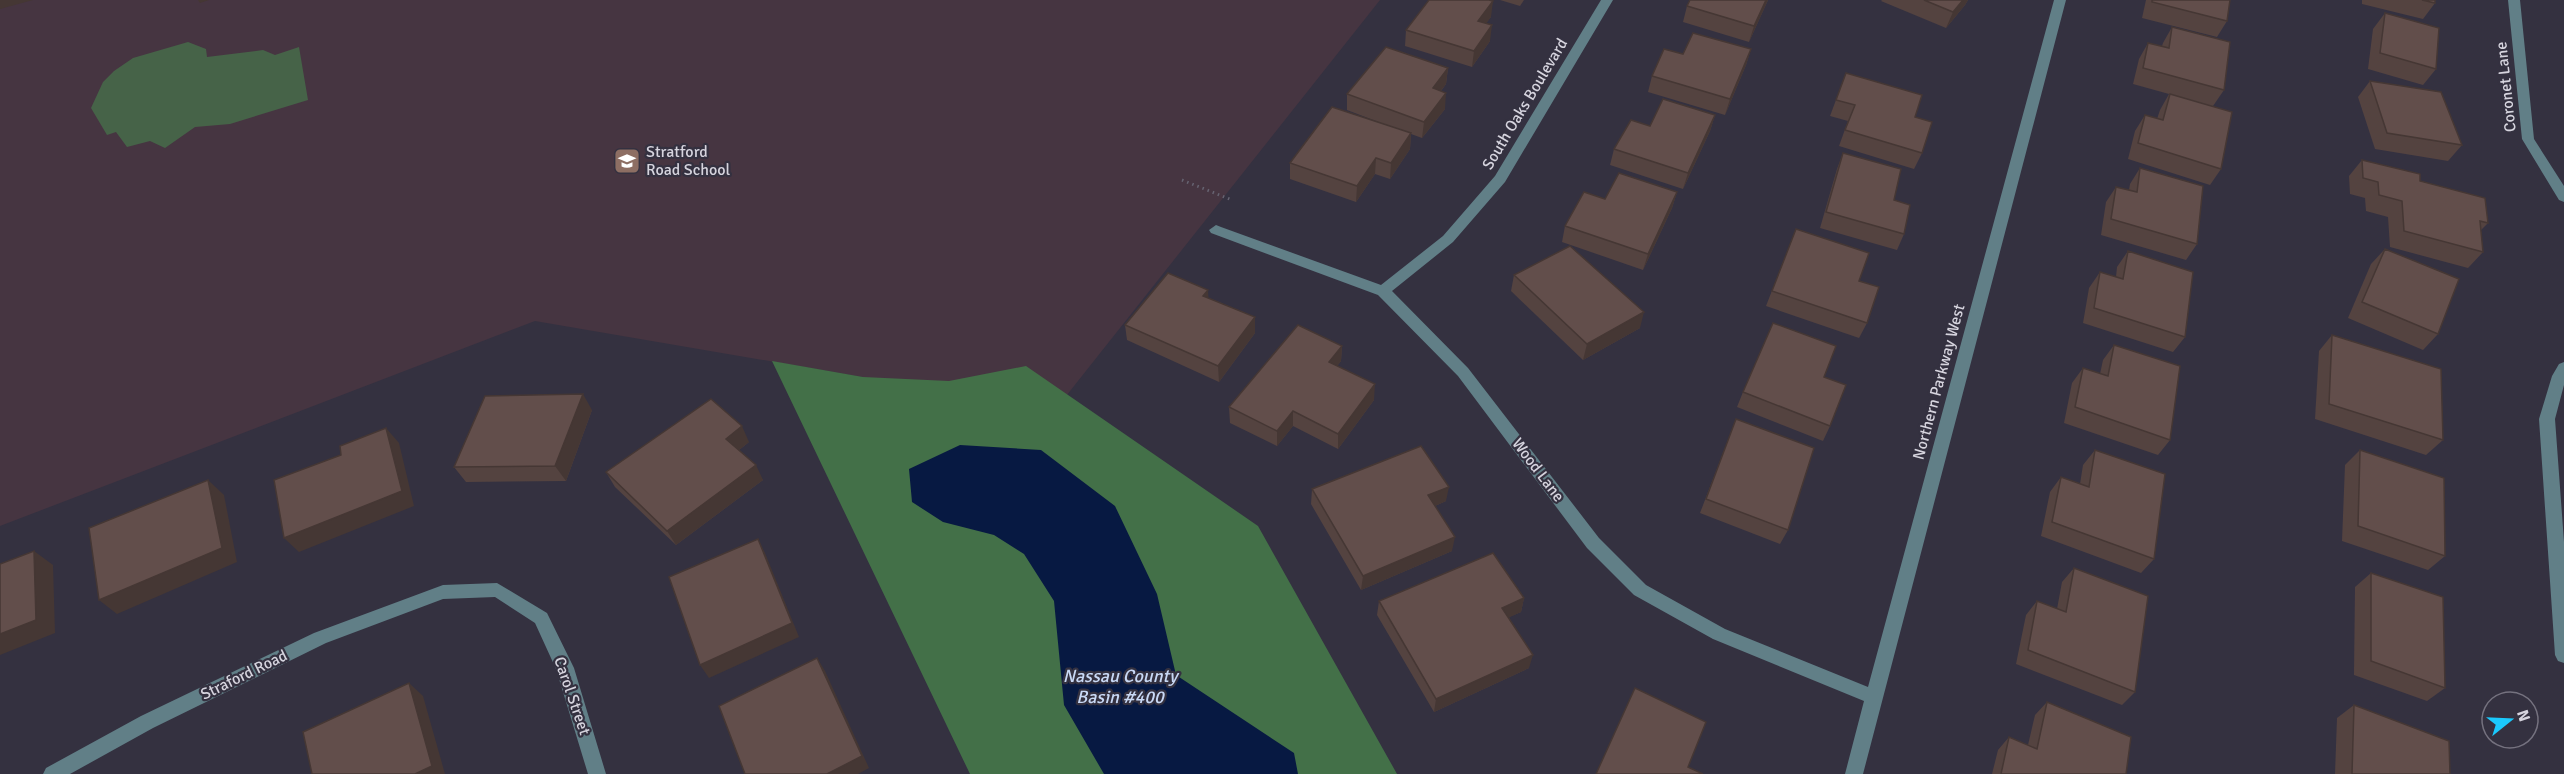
<svg xmlns="http://www.w3.org/2000/svg" width="2564" height="774" font-family="Signika,sans-serif">
  <rect width="100%" height="100%" fill="#343140"/>
  <path fill="#463541" d="M0 0H1380L1055 410 535 321 0 526Z"/>
  <path fill="#466348" d="M188 42 206 49 207 57 263 50 275 55 299 47 308 100 230 124 195 127 165 148 150 141 127 147 116 132 107 135 91 108 103 82 114 71 133 58Z"/>
  <path fill="#437048" d="M772 361 863 377 949 381 1026 366 1258 526 1397 774H970Z"/>
  <path fill="#071942" d="M960 445 1041 450 1115 506 1157 594 1176 675 1294 753 1298 774H1104L1064 705 1054 601 1024 554 994 535 943 522 912 502 909 469Z"/>
  <g fill="none" stroke-linecap="round" stroke-linejoin="round">
    <path stroke="#666371" stroke-width="3" stroke-dasharray="1.5 4" stroke-linecap="butt" d="M1182 180 1232 200"/>
    <g fill="#617f87" fill-rule="evenodd">
      <path d="M1601 0H1613L1505 182 1453 242 1392 291 1468 368 1599 538 1646 585 1725 629 1868 687 2054 0H2066L1863 774H1845L1864 701 1713 639 1634 595 1587 548 1458 376 1378 295 1211 233 1209 230 1216 225 1221 227 1381 285 1443 236 1495 176Z"/>
      <path d="M2508 0H2520L2534 139 2564 186V202L2559 200 2522 139Z"/>
      <path d="M2564 362V385L2555 419 2564 542V663L2558 661 2555 655 2539 419 2552 376 2559 364Z"/>
      <path d="M497 583 547 613 574 668 606 774H588L556 669 535 623 495 597 443 599 326 643 153 728 70 774H43L46 768 141 716 314 633 443 585Z"/>
    </g>
  </g>
  <g fill="#544340">
    <path d="M1500 0H1524L1520 6Z"/>
    <path d="M1690 0H1768L1749 42 1683 22 1687 6Z"/>
    <path d="M1882 0H1968L1965 5 1946 28 1881 1Z"/>
    <path d="M2146 0H2230L2227 21 2217 37 2142 18Z"/>
    <path d="M2362 0H2435V3L2423 19 2362 4Z"/>
    <path d="M2385 13 2436 69 2423 85 2368 69 2373 29Z"/>
    <path d="M1491 17 1486 23 1490 41 1472 67 1405 46 1406 30Z"/>
    <path d="M2172 27 2224 90 2213 106 2221 169 2210 185 2128 159 2135 131 2145 115 2157 119 2160 110 2169 94 2133 84 2139 59 2148 43 2162 46 2163 43Z"/>
    <path d="M1751 49 1746 65 1725 115 1648 92 1652 76 1683 54Z"/>
    <path d="M1448 68 1446 84 1441 91 1445 109 1422 138 1411 134 1410 149 1390 179 1375 174 1356 202 1290 179V163L1394 128 1347 110V94Z"/>
    <path d="M1846 73 1915 117 1922 153 1914 169 1839 146 1848 121 1830 116Z"/>
    <path d="M2370 81 2462 145 2448 161 2375 149 2358 97Z"/>
    <path d="M1715 115 1710 131 1683 189 1610 165 1614 149 1650 126Z"/>
    <path d="M1843 153 1894 200 1904 234 1897 250 1820 228 1837 169Z"/>
    <path d="M2362 160 2420 181 2488 223 2481 230 2483 252 2468 268 2390 247 2388 217 2366 211 2365 198 2350 194 2349 176Z"/>
    <path d="M2140 168 2197 244 2186 260 2101 235 2106 202 2116 187 2129 190 2130 184Z"/>
    <path d="M1677 192 1672 208 1643 270 1562 242 1565 226 1605 199Z"/>
    <path d="M1796 229 1859 281 1867 323 1859 338 1766 306Z"/>
    <path d="M2385 249 2438 334 2423 350 2348 318 2371 264Z"/>
    <path d="M2128 251 2185 337 2173 352 2083 323 2089 288 2100 272 2116 277 2117 267Z"/>
    <path d="M1514 275 1640 328 1583 360 1511 291Z"/>
    <path d="M1209 298 1255 317V333L1219 382 1127 340 1125 325Z"/>
    <path d="M2332 335 2443 440 2426 455 2315 419 2319 351Z"/>
    <path d="M2114 345 2170 440 2158 455 2064 423 2072 383 2083 368 2100 374 2103 360Z"/>
    <path d="M1342 346 1341 361 1337 366 1374 400 1338 449 1293 426 1277 446 1230 423 1229 407Z"/>
    <path d="M1824 377 1830 426 1823 441 1737 407 1743 392Z"/>
    <path d="M592 410 566 481 466 482 454 467Z"/>
    <path d="M1736 419 1788 530 1780 544 1700 513Z"/>
    <path d="M749 442 739 450 763 480 676 545 615 487 606 472Z"/>
    <path d="M2095 450 2154 559 2141 573 2041 536 2050 492 2061 477 2080 484 2083 465Z"/>
    <path d="M2360 450 2445 556 2428 570 2342 541 2345 465Z"/>
    <path d="M1312 489 1446 501 1435 506 1452 551 1361 590 1311 504Z"/>
    <path d="M2074 568 2135 692 2122 705 2016 664 2026 615 2037 601 2057 609 2062 582Z"/>
    <path d="M2371 573 2445 688 2427 701 2354 675 2355 587Z"/>
    <path d="M1524 598 1521 612 1509 617 1529 668 1434 712 1377 615 1379 601Z"/>
    <path d="M2047 702 2126 774H1992L1998 750 2009 737 2028 745 2035 715Z"/>
    <path d="M2354 705 2450 774H2335L2337 718Z"/>
  </g>
  <g fill="#453734">
    <path d="M0 0H33L0 9Z"/>
    <path d="M198 0H209L200 3Z"/>
    <path d="M1766 0H1768L1749 42 1754 26Z"/>
    <path d="M1963 0H1968L1965 5 1946 28 1953 12Z"/>
    <path d="M1493 1 1491 17 1476 37 1478 21Z"/>
    <path d="M1492 25 1490 41 1472 67 1474 51Z"/>
    <path d="M1751 49 1746 65 1725 115 1730 99Z"/>
    <path d="M1448 68 1446 84 1431 104 1433 88Z"/>
    <path d="M1446 93 1445 109 1422 138 1424 122Z"/>
    <path d="M1715 115 1710 131 1683 189 1688 173Z"/>
    <path d="M1411 133 1410 149 1390 179 1391 163Z"/>
    <path d="M1376 158 1375 174 1356 202 1357 186Z"/>
    <path d="M1677 192 1672 208 1643 270 1648 254Z"/>
    <path d="M1208 290 1209 306 1203 296Z"/>
    <path d="M1644 312 1640 328 1583 360 1587 344Z"/>
    <path d="M1255 317V333L1219 382 1218 366Z"/>
    <path d="M1342 346 1341 361 1328 378 1329 362Z"/>
    <path d="M1375 384 1374 400 1338 449V434Z"/>
    <path d="M583 394 592 410 566 481 555 466Z"/>
    <path d="M1293 411V426L1277 446V431Z"/>
    <path d="M742 426 749 442 734 454 726 439Z"/>
    <path d="M386 428 399 443 414 506 299 552 284 538Z"/>
    <path d="M756 465 763 480 676 545 667 531Z"/>
    <path d="M208 480 224 495 237 562 117 614 99 600Z"/>
    <path d="M1449 487 1446 501 1426 510 1428 495Z"/>
    <path d="M1455 537 1452 551 1361 590 1363 576Z"/>
    <path d="M758 539 765 553 799 637 709 678 700 665Z"/>
    <path d="M34 551 53 565 55 633 0 655V634Z"/>
    <path d="M1524 598 1521 612 1499 622 1502 608Z"/>
    <path d="M1533 655 1529 668 1434 712 1436 699Z"/>
    <path d="M817 658 825 671 869 768 858 774H827Z"/>
    <path d="M409 683 423 696 445 774H415Z"/>
  </g>
  <g fill="#624e4b" stroke="#453734" stroke-width="1.5">
    <path d="M1429 0H1489L1493 1 1478 21 1492 25 1474 51 1406 30Z"/>
    <path d="M1690 0H1766L1754 26 1687 6Z"/>
    <path d="M1924 0H1963L1953 12Z"/>
    <path d="M2152 0H2230L2227 21 2152 2Z"/>
    <path d="M2422 0H2435V3Z"/>
    <path d="M2385 13 2439 28 2436 69 2380 53Z"/>
    <path d="M2172 27 2230 42 2224 90 2143 68 2148 43 2169 48Z"/>
    <path d="M1693 33 1751 49 1730 99 1652 76 1664 49 1683 54Z"/>
    <path d="M1386 47 1448 68 1433 88 1446 93 1424 122 1347 94Z"/>
    <path d="M1846 73 1922 95 1915 117 1932 122 1922 153 1845 130 1855 105 1836 100Z"/>
    <path d="M2370 81 2441 92 2462 145 2387 133Z"/>
    <path d="M2170 94 2232 112 2221 169 2138 143 2145 115 2163 120Z"/>
    <path d="M1663 99 1715 115 1688 173 1614 149 1631 120 1650 126Z"/>
    <path d="M1332 107 1411 133 1391 163 1376 158 1357 186 1290 163Z"/>
    <path d="M1843 153 1901 169 1894 200 1910 205 1904 234 1826 212Z"/>
    <path d="M2362 160 2420 174V181L2485 198 2488 223 2480 221 2483 252 2404 231 2402 201 2379 195 2378 182 2363 178Z"/>
    <path d="M2140 168 2203 186 2197 244 2111 219 2116 187 2137 192Z"/>
    <path d="M1619 173 1677 192 1648 254 1565 226 1584 192 1605 199Z"/>
    <path d="M1796 229 1869 253 1859 281 1879 287 1867 323 1772 291Z"/>
    <path d="M1570 246 1644 312 1587 344 1514 275Z"/>
    <path d="M2385 249 2459 279 2438 334 2362 302Z"/>
    <path d="M2128 251 2193 272 2185 337 2094 308 2100 272 2123 279Z"/>
    <path d="M1168 273 1208 290 1203 296 1255 317 1218 366 1125 325Z"/>
    <path d="M1773 323 1836 346 1824 377 1846 385 1830 426 1743 392Z"/>
    <path d="M1298 325 1342 346 1329 362 1375 384 1338 434 1293 411 1277 431 1229 407Z"/>
    <path d="M2332 335 2441 369 2443 440 2329 404Z"/>
    <path d="M2114 345 2180 366 2170 440 2075 407 2083 368 2108 376Z"/>
    <path d="M583 394 555 466 454 467 485 396Z"/>
    <path d="M711 399 742 426 726 439 756 465 667 531 606 472Z"/>
    <path d="M1736 419 1814 448 1788 530 1706 499Z"/>
    <path d="M386 428 402 491 284 538 274 480 341 455 340 446Z"/>
    <path d="M1421 446 1449 487 1428 495 1455 537 1363 576 1312 489Z"/>
    <path d="M2095 450 2165 474 2154 559 2052 522 2061 477 2089 487Z"/>
    <path d="M2360 450 2444 478 2445 556 2358 526Z"/>
    <path d="M208 480 222 548 99 600 89 528Z"/>
    <path d="M758 539 792 623 700 665 669 577Z"/>
    <path d="M34 551 36 620 0 634V564Z"/>
    <path d="M1493 553 1524 598 1502 608 1533 655 1436 699 1379 601Z"/>
    <path d="M2074 568 2148 596 2135 692 2028 650 2037 601 2066 612Z"/>
    <path d="M2371 573 2443 597 2445 688 2371 661Z"/>
    <path d="M817 658 862 756 827 774H745L719 706Z"/>
    <path d="M409 683 432 766 415 774H312L303 732Z"/>
    <path d="M1635 688 1706 722 1688 767 1703 774H1596Z"/>
    <path d="M2047 702 2131 737 2126 774H2001L2009 737 2037 749Z"/>
    <path d="M2354 705 2449 741 2450 774H2352Z"/>
  </g>
  <defs>
    <symbol id="school-square" viewBox="-11 -11 22 22"><rect x="-9" y="-9" width="18" height="18" rx="4" fill="#8d6e63" stroke="#343140"/><path d="M0-5L7-2L0 1L-7-2ZM-4 1L0 2.5L4 1V4Q0 6-4 4Z" fill="#fff"/></symbol>
  </defs>
  <g fill-rule="evenodd">
    <use href="#school-square" x="612" y="146" width="30" height="30"/>
  </g>
  <g text-anchor="middle" dominant-baseline="central" stroke-width="4.5" stroke-linejoin="round" paint-order="stroke">
    <g font-size="16" fill="#d6d4de" stroke="#343140">
      <text transform="translate(2506 87) rotate(-96)">Coronet Lane</text>
      <text transform="translate(1525 104) rotate(-59)">South Oaks Boulevard</text>
      <text transform="translate(1939 382) rotate(-75)">Northern Parkway West</text>
      <text transform="translate(1538 470) rotate(53)">Wood Lane</text>
      <text transform="translate(244 675) rotate(-26)">Straford Road</text>
      <text transform="translate(572 696) rotate(71)">Carol Street</text>
    </g>
    <g font-size="16" fill="#d6d4de" stroke="#343140" text-anchor="start">
      <text x="646" y="152">Stratford<tspan x="646" dy="18">Road School</tspan></text>
    </g>
    <g font-size="18" font-style="italic" fill="#c8d8f5" stroke="#343140">
      <text x="1120" y="676">Nassau County<tspan x="1120" dy="21">Basin #400</tspan></text>
    </g>
  </g>
  <g transform="translate(2510 720) rotate(72)"><circle r="28" fill="#343140" stroke="#75727f" stroke-width="1.5"/>
  <path d="M0-4.5L10 22L0 15L-10 22Z" fill="#1bc9fc"/>
  <text y="-9" font-size="16" font-weight="bold" text-anchor="middle" fill="#d6d4de">N</text>
  </g>
</svg>
